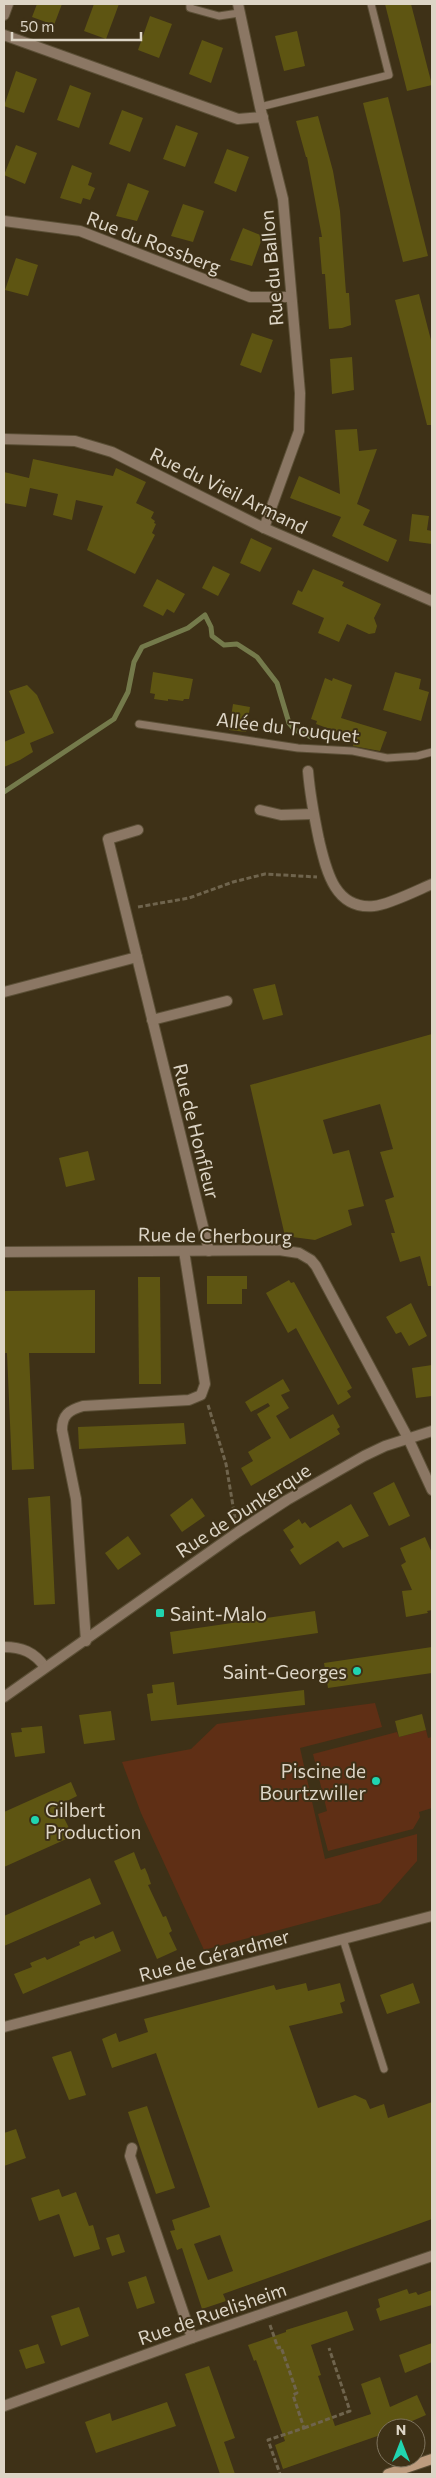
<svg xmlns="http://www.w3.org/2000/svg" width="436" height="2478" font-family="Commissioner,sans-serif">
  <rect width="100%" height="100%" fill="#3e3117"/>
  <g fill="#5f2f15">
    <path d="M375 1703 382 1727 300 1748 325 1859 417 1834V1861L380 1903 204 1950 141 1813 122 1762 191 1749 217 1724Z"/>
    <path d="M426 1730 428 1738 432 1737V1808L419 1812 420 1817 413 1829 328 1851 318 1814 327 1811 313 1754 397 1732 399 1737Z"/>
  </g>
  <g fill="none" stroke-linecap="round" stroke-linejoin="round">
    <path stroke="#747a4b" stroke-width="5" d="M4 792 114 719 128 692 134 662 142 647 188 628 205 615 211 627 212 636 224 645 237 644 257 657 277 683 289 723 295 730 311 737"/>
  </g>
  <g fill="#5e5512" fill-rule="evenodd">
    <path d="M37 4H62L54 25 32 17Z"/>
    <path d="M94 4H119L106 39 84 31Z"/>
    <path d="M385 4H411L432 85 407 91Z"/>
    <path d="M150 16 172 24 159 58 138 50Z"/>
    <path d="M297 31 305 66 284 71 275 36Z"/>
    <path d="M202 40 223 48 211 83 189 74Z"/>
    <path d="M16 71 37 79 24 113 4 106Z"/>
    <path d="M70 85 91 93 79 128 57 120Z"/>
    <path d="M388 97 428 256 403 262 363 103Z"/>
    <path d="M122 110 143 118 130 152 109 144Z"/>
    <path d="M318 116 333 171 340 211 346 293H349L351 325 342 328 329 329 325 274H322L319 237H322L307 157H306L296 121Z"/>
    <path d="M176 125 198 133 185 167 163 159Z"/>
    <path d="M16 145 37 153 25 184 4 175Z"/>
    <path d="M227 149 249 157 236 192 214 183Z"/>
    <path d="M72 165 92 173 88 185 95 188 90 200 83 198 81 204 60 198Z"/>
    <path d="M128 183 149 191 137 221 116 216Z"/>
    <path d="M183 204 204 211 193 242 171 236Z"/>
    <path d="M243 228 263 236 252 266 230 260Z"/>
    <path d="M16 258 38 265 28 296 5 290Z"/>
    <path d="M419 294 432 344V425H427L395 300Z"/>
    <path d="M252 333 273 340 261 373 240 365Z"/>
    <path d="M352 357 354 390 332 394 330 359Z"/>
    <path d="M357 429 359 451 377 449 357 504 370 510 363 525 397 540 388 562 332 536 341 517 290 498 299 476 340 494 335 430Z"/>
    <path d="M33 459 113 476 116 468 146 482 136 503 154 512 151 518 155 521 154 523 156 524 152 533 155 535 135 574 87 550 103 506 76 500 72 520 53 515 58 494 30 488 26 507 4 503V472L29 478Z"/>
    <path d="M412 514 429 516 427 530 432 531V544L409 541Z"/>
    <path d="M251 538 272 548 260 572 240 563Z"/>
    <path d="M213 566 230 574 218 596 202 588Z"/>
    <path d="M313 569 344 582 342 586 381 604 374 618 377 626 375 633 369 634 347 624 339 642 318 633 324 618 292 604 298 590 302 592Z"/>
    <path d="M157 579 185 594 174 613 167 609 163 616 143 606Z"/>
    <path d="M153 672 193 679 189 699H184L183 701 168 699V701L154 699 155 694 150 693Z"/>
    <path d="M395 672 421 679 419 689 429 692 421 721 383 710Z"/>
    <path d="M325 678 332 681 333 678 352 685 341 718 387 732 380 751 353 746 355 738 316 724 317 721 311 719Z"/>
    <path d="M27 685 37 695 54 733 30 743 33 752 20 760 4 767V742L25 733 9 691Z"/>
    <path d="M233 704 250 707 246 732 229 730Z"/>
    <path d="M275 984 283 1015 263 1020 253 989Z"/>
    <path d="M432 1034V1286H428L420 1256 400 1262 391 1233H395L385 1200 394 1197 380 1152 393 1149 380 1104 323 1120 333 1154 349 1150 364 1206 348 1210 352 1225 315 1240 285 1236 250 1085Z"/>
    <path d="M88 1151 95 1180 66 1187 59 1158Z"/>
    <path d="M207 1276H247V1289H242V1304H207Z"/>
    <path d="M138 1277H160L161 1384H139Z"/>
    <path d="M289 1280 291 1283 294 1282 352 1388 347 1391 351 1397 338 1405 296 1328 288 1333 266 1293Z"/>
    <path d="M95 1290V1353H29L34 1469 12 1470 7 1353H4V1291Z"/>
    <path d="M411 1303 427 1336 409 1346 401 1332 396 1334 386 1317Z"/>
    <path d="M432 1365V1396L416 1398 412 1368Z"/>
    <path d="M283 1379 290 1391 281 1395 289 1408 276 1416 290 1439 333 1414 340 1427 337 1429 340 1434 251 1486 241 1468 253 1461 248 1452 271 1438 257 1414 270 1406 268 1403 251 1412 245 1402Z"/>
    <path d="M184 1423 186 1444 79 1449 78 1427Z"/>
    <path d="M394 1482 410 1516 389 1526 373 1493Z"/>
    <path d="M50 1496 55 1604 34 1605 28 1498Z"/>
    <path d="M192 1498 205 1516 182 1532 170 1515Z"/>
    <path d="M351 1504 369 1536 343 1548 338 1541 300 1565 290 1550 294 1547 283 1530 299 1519 302 1524 305 1522 310 1528Z"/>
    <path d="M128 1536 141 1554 118 1570 105 1553Z"/>
    <path d="M425 1537 432 1553V1610L427 1611 428 1613 406 1617 402 1591 412 1590 401 1565 406 1562 400 1548Z"/>
    <path d="M315 1611 318 1633 173 1654 170 1632Z"/>
    <path d="M432 1647V1673L328 1688 324 1663Z"/>
    <path d="M174 1682 177 1705 304 1690 305 1705 151 1721 147 1694 153 1693 152 1685Z"/>
    <path d="M111 1711 115 1740 84 1744 79 1715Z"/>
    <path d="M422 1714 426 1730 399 1737 395 1721Z"/>
    <path d="M42 1726 45 1753 15 1757 11 1733 22 1732 21 1728Z"/>
    <path d="M71 1782 77 1796 61 1804 67 1816 64 1818 73 1836 4 1867V1812Z"/>
    <path d="M134 1852 141 1870 145 1868 148 1875 151 1884 148 1885 163 1917 166 1916 172 1931 169 1933 177 1950 157 1959 114 1861Z"/>
    <path d="M90 1878 101 1904 4 1946V1916Z"/>
    <path d="M113 1931 121 1951 23 1994 14 1974 32 1967 30 1963 45 1957 47 1960 80 1945 79 1942 86 1939 94 1936 95 1939Z"/>
    <path d="M306 1983 308 1991 340 1983 345 2001 340 2003 343 2013 289 2026 318 2108 355 2095 366 2100 370 2109 384 2104 388 2118 432 2102V2219L223 2294 226 2301 202 2309 182 2248 177 2250 170 2231 175 2230 172 2220 210 2207 156 2053 112 2068 102 2039 116 2033 119 2042 148 2032 144 2019 274 1985 276 1990ZM220 2235 233 2271 208 2280 194 2244Z"/>
    <path d="M413 1983 420 2003 387 2014 380 1995Z"/>
    <path d="M71 2051 86 2095 69 2100 52 2057Z"/>
    <path d="M147 2106 175 2188 156 2194 128 2112Z"/>
    <path d="M16 2129 26 2158 4 2166V2133Z"/>
    <path d="M59 2189 62 2197 76 2192 89 2226 93 2225 100 2249 74 2257 59 2214 39 2221 31 2198Z"/>
    <path d="M119 2234 125 2252 112 2256 106 2238Z"/>
    <path d="M146 2276 155 2303 137 2309 128 2282Z"/>
    <path d="M407 2289 409 2294 416 2292 418 2295 432 2290V2305L380 2321 376 2309 380 2307 378 2299Z"/>
    <path d="M79 2307 89 2336 61 2346 51 2316Z"/>
    <path d="M347 2311 354 2330 311 2345 321 2375 318 2376 335 2426 371 2414 361 2384 380 2377 390 2407 417 2395 426 2415 396 2428H386V2433L283 2469 275 2445 285 2441 256 2360 254 2361 248 2345 286 2332V2330Z"/>
    <path d="M432 2343V2362L405 2373 399 2355Z"/>
    <path d="M38 2344 45 2363 26 2369 19 2350Z"/>
    <path d="M209 2366 235 2438 224 2442 235 2474H220L185 2374Z"/>
    <path d="M167 2402 176 2426 96 2453 85 2422 110 2413 112 2421Z"/>
  </g>
  <g fill="none" stroke-linecap="round" stroke-linejoin="round">
    <defs>
      <g id="service">
        <path d="M190 4V8L219 16 239 13"/>
        <path d="M260 107 389 75 371 4"/>
        <path d="M139 724 298 748 353 751 387 758 417 756 432 752"/>
        <path d="M343 1939 384 2069"/>
      </g>
      <g id="minor">
        <path d="M238 4 260 107 283 199 300 393 299 431 264 528"/>
        <path d="M4 15 8 4"/>
        <path d="M4 35 238 119 263 117"/>
        <path d="M4 221 80 231 250 297H291"/>
        <path d="M4 439 75 441 112 452 264 528 432 601"/>
        <path d="M308 771C310 795 314 816 319 840 326 869 334 910 374 906 388 905 418 890 432 884"/>
        <path d="M260 810 281 815 313 814"/>
        <path d="M138 830 108 839 209 1251"/>
        <path d="M4 992 137 957"/>
        <path d="M152 1020 227 1001"/>
        <path d="M4 1252 279 1250 299 1253 311 1260 316 1266 408 1438 432 1490"/>
        <path d="M86 1641 76 1499 62 1430C62 1415 69 1410 83 1406L189 1400 201 1395 205 1384 184 1251"/>
        <path d="M4 1647C22 1647 34 1652 45 1667"/>
        <path d="M4 2027 432 1916"/>
        <path d="M132 2148 130 2156 192 2338"/>
        <path d="M4 2406 192 2338 432 2256"/>
      </g>
      <path id="tertiary" d="M4 1697 238 1532 287 1500 364 1456 385 1446 432 1431"/>
      <path id="secondary" d="M388 2474 432 2459"/>
    </defs>
    <use href="#service" stroke="#5b4f36" stroke-width="9"/>
    <use href="#minor" stroke="#5b4f36" stroke-width="12"/>
    <use href="#tertiary" stroke="#5b4f36" stroke-width="12"/>
    <use href="#secondary" stroke="#5b4f36" stroke-width="12"/>
    <g stroke="#6f644d" stroke-width="3" stroke-dasharray="5 2.5" stroke-linecap="butt">
      <path d="M138 907 189 898 233 882 265 874 317 877"/>
      <path d="M208 1405 226 1464 235 1518"/>
      <path d="M270 2325 278 2348 281 2347 297 2393 293 2395 304 2428 268 2440 280 2474"/>
      <path d="M304 2428 350 2411 329 2348"/>
    </g>
    <use href="#service" stroke="#8b7764" stroke-width="7"/>
    <use href="#minor" stroke="#8b7764" stroke-width="10"/>
    <use href="#tertiary" stroke="#8b7764" stroke-width="10"/>
    <use href="#secondary" stroke="#bd9c7e" stroke-width="10"/>
  </g>
  <g fill="#20d5b0" stroke="#3e3117" stroke-width="2">
    <rect x="155" y="1608" width="10" height="10" rx="2.5"/>
    <circle cx="357" cy="1671" r="5"/>
    <circle cx="376" cy="1781" r="5"/>
    <circle cx="35" cy="1820" r="5"/>
  </g>
  <g text-anchor="middle" dominant-baseline="central" stroke-width="4" stroke-linejoin="round" paint-order="stroke">
    <g font-size="19" fill="#ddd5c6" stroke="#3e3117">
      <text transform="translate(154 242) rotate(21)">Rue du Rossberg</text>
      <text transform="translate(271 268) rotate(-95)">Rue du Ballon</text>
      <text transform="translate(229 490) rotate(26)">Rue du Vieil Armand</text>
      <text transform="translate(288 727) rotate(7)">Allée du Touquet</text>
      <text transform="translate(197 1131) rotate(76)">Rue de Honfleur</text>
      <text transform="translate(215 1235) rotate(1)">Rue de Cherbourg</text>
      <text transform="translate(243 1510) rotate(-33)">Rue de Dunkerque</text>
      <text transform="translate(214 1955) rotate(-15)">Rue de Gérardmer</text>
      <text transform="translate(212 2313) rotate(-19)">Rue de Ruelisheim</text>
    </g>
    <g font-size="19" fill="#ddd5c6" stroke="#3e3117" text-anchor="start">
      <text x="170" y="1613">Saint-Malo</text>
      <text x="347" y="1671" text-anchor="end">Saint-Georges</text>
      <text x="366" y="1770" text-anchor="end">Piscine de<tspan x="366" dy="22">Bourtzwiller</tspan></text>
      <text x="45" y="1809">Gilbert<tspan x="45" dy="22">Production</tspan></text>
    </g>
  </g>
  <rect width="436" height="2478" fill="none" stroke="#ddd5c6" stroke-width="10"/>
  <g transform="translate(401 2443)"><circle r="24" fill="#3e3117" stroke="#7e735d"/>
  <path d="M0-4L9 19L0 12L-9 19Z" fill="#20d5b0"/>
  <text y="-8" font-size="14" font-weight="bold" text-anchor="middle" fill="#ddd5c6">N</text>
  </g>
  <path d="M12 32v8h129v-8" fill="none" stroke="#ddd5c6" stroke-width="2.5"/>
  <text x="20" y="32" font-size="15" fill="#ddd5c6" stroke="#3e3117" stroke-width="4" paint-order="stroke">50 m</text>
</svg>
